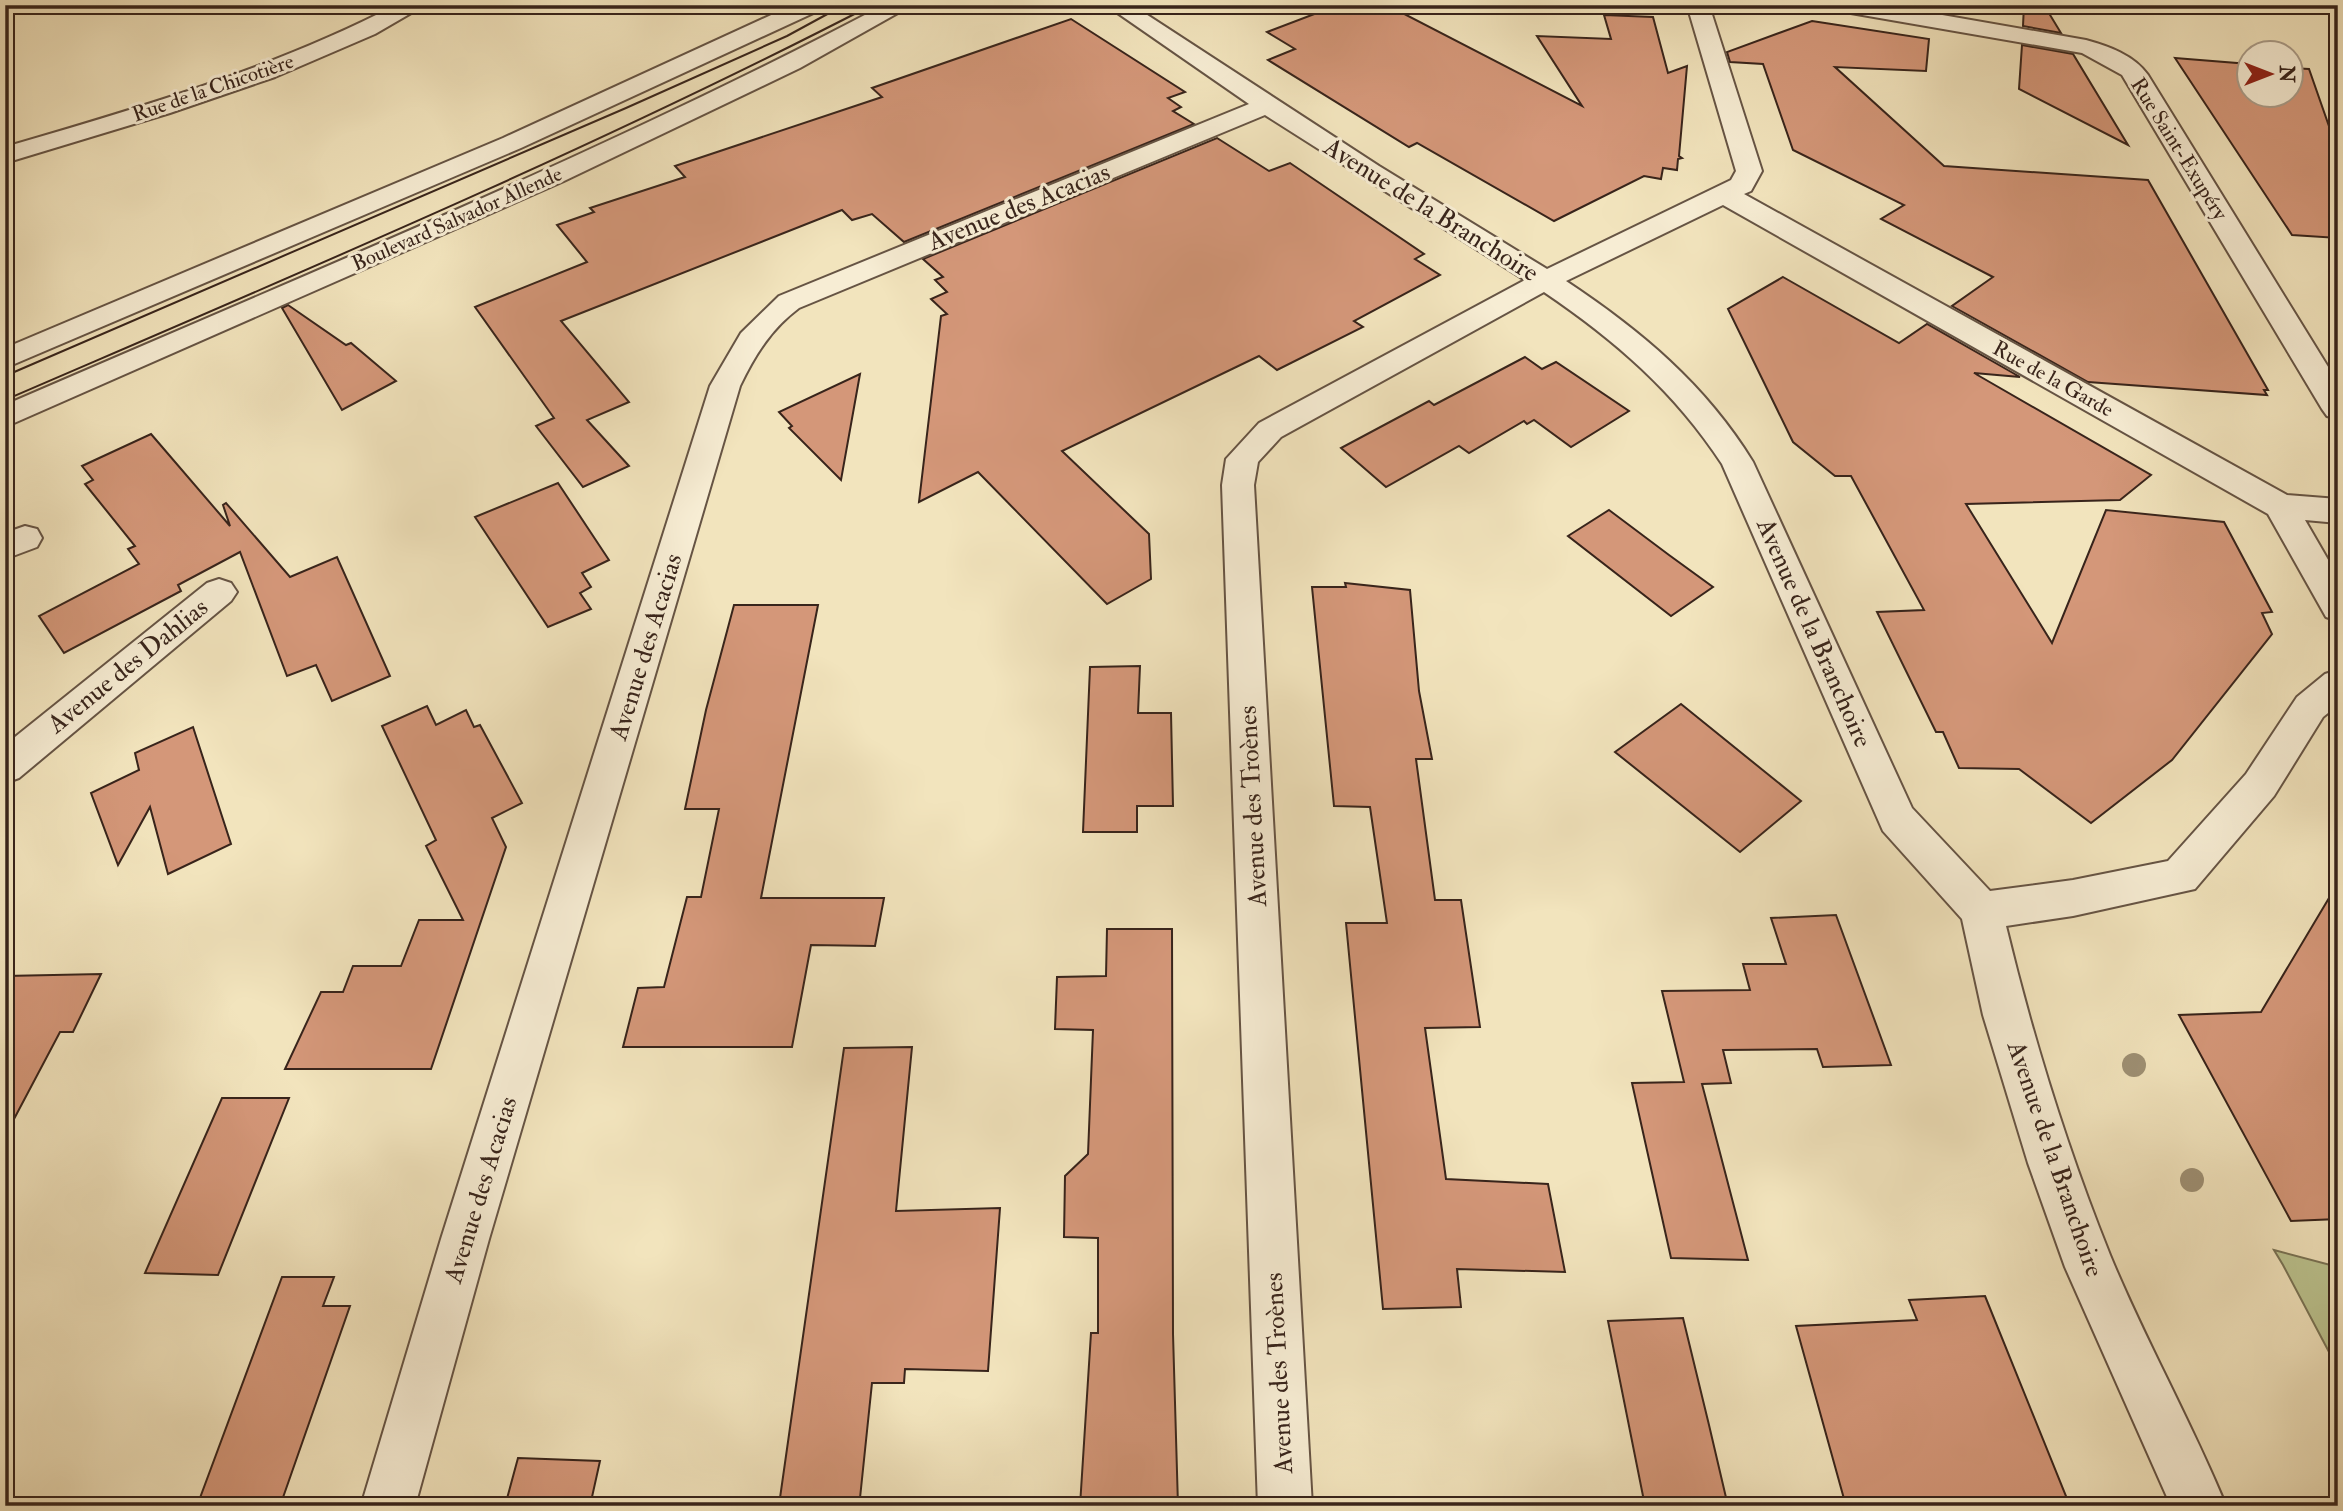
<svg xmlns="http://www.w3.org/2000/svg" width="2343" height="1511" font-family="'IM FELL Double Pica',serif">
  <rect width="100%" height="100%" fill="#f2e4bd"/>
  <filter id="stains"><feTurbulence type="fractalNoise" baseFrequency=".00286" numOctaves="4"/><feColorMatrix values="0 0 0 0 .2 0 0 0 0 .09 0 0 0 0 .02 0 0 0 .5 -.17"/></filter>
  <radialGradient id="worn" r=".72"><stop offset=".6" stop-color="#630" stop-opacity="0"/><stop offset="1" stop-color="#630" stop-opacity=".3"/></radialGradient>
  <path fill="#bcc490" stroke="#7a7456" stroke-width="2" d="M2274 1250 2338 1267V1369L2283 1265Z"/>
  <g fill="#d49779" stroke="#38241b" stroke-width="2">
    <path d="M1338 5H1387L1582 106 1537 36 1611 39 1604 15 1653 17 1668 73 1687 66 1679 156 1682 158 1678 159 1677 170 1663 168 1661 179 1644 176 1554 221 1417 143 1409 147 1268 60 1295 49 1267 32Z"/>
    <path d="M2024 5H2044L2061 33 2023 26Z"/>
    <path d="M1071 19 1185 92 1168 98 1181 107 1173 111 1194 124 904 242 872 214 852 220 842 210 561 321 629 402 587 420 629 466 583 487 536 426 554 418 475 307 587 262 557 225 594 212 590 208 685 177 675 166 882 97 872 88Z"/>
    <path d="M1812 21 1929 39 1926 71 1835 67 1944 166 2148 180 2268 390H2264L2267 395 2088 382 1952 306 1993 277 1881 219 1904 205 1793 150 1763 64 1730 62 1727 52Z"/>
    <path d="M2022 45 2073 54 2128 145 2019 89Z"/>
    <path d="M2175 58 2249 64V94H2291V68L2309 69 2338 152V238L2292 235Z"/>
    <path d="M1217 138 1269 171 1290 163 1424 254 1415 259 1440 275 1354 321 1363 327 1277 370 1259 356 1062 451 1149 534 1151 579 1107 604 978 472 919 502 941 316 947 314 931 299 947 292 935 280 943 277 923 259Z"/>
    <path d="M1783 277 1899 343 1927 324 2020 377 1974 373 2151 475 2120 500 1966 504 2052 643 2106 510 2224 522 2272 612 2262 613 2272 634 2172 760 2091 823 2019 769 1959 768 1943 732H1936L1877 612 1924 610 1851 476H1835L1793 442 1728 309Z"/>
    <path d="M288 305 346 345 351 343 396 381 342 410 282 308Z"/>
    <path d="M1525 357 1542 369 1556 362 1629 411 1571 447 1534 420 1527 424 1524 421 1469 453 1459 446 1386 487 1341 448 1429 401 1434 405Z"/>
    <path d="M860 374 841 480 789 428 792 426 779 412Z"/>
    <path d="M151 434 230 526 223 505 226 503 290 577 337 557 390 676 332 701 316 665 287 676 240 552 178 585 181 591 64 653 39 616 139 564 128 549 135 546 85 484 93 480 82 466Z"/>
    <path d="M558 483 609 560 582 573 591 587 580 593 591 609 548 627 475 517Z"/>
    <path d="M1609 510 1669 555 1713 587 1671 616 1568 536Z"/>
    <path d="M1345 583 1410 590 1419 691 1432 759H1416L1435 900H1461L1480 1027 1425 1028 1446 1179 1548 1184 1565 1272 1457 1269 1461 1307 1383 1309 1346 923H1387L1370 807 1334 806 1312 587H1346Z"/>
    <path d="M734 605H818L761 898H884L875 946 811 945 792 1047H623L638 988 664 987 687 897H701L719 809H685L706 710Z"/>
    <path d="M1140 666 1138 713H1171L1173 806H1137V832H1083L1090 667Z"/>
    <path d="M1681 704 1801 801 1740 852 1615 752Z"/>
    <path d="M427 706 436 725 466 710 474 727 480 725 522 803 492 818 506 847 431 1069H285L321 992H343L353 966H401L419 920H463L426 846 436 840 382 726Z"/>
    <path d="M193 727 231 844 168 874 150 807 118 865 91 793 139 770 135 753Z"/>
    <path d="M2338 883V1219L2291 1221 2179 1015 2261 1012Z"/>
    <path d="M1836 915 1891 1065 1823 1067 1817 1049 1723 1050 1731 1083 1702 1084 1748 1260 1671 1258 1632 1083 1684 1082 1662 991 1750 990 1743 964H1786L1771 918Z"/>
    <path d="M1107 929H1172L1173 1334 1178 1506H1080L1091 1333H1098V1238L1064 1237 1065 1176 1088 1154 1093 1030 1055 1029 1057 977 1106 976Z"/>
    <path d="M101 974 73 1032H60L5 1136V976Z"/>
    <path d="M912 1047 896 1211 1000 1208 988 1371 905 1369 904 1383H872L860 1498H780L844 1048Z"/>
    <path d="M222 1098H289L218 1275 145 1273Z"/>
    <path d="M282 1277H334L323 1306H350L280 1506H197Z"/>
    <path d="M1985 1296 2070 1506H1846L1796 1326 1917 1320 1909 1300Z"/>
    <path d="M1683 1318 1709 1425 1728 1506H1645L1608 1321Z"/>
    <path d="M518 1458 600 1461 590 1506H505Z"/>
  </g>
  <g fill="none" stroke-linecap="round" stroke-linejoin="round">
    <defs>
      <g id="minor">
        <path d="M396 5H425L375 34 275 77 170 113 5 163V147C139 108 272 69 396 5Z"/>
        <path d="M793 5H823L820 10 521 148 5 368V348L503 138Z"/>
        <path d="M884 5H912L800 68 564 181 5 427V405C300 277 599 155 884 5Z"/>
        <path d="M1106 5H1132L1379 166 1547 269 1731 180 1736 171 1687 5H1709L1762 171 1751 191 1744 194 2287 495 2338 499V523L2305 520 2338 577V621L2326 617 2268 514 1723 205 1566 281C1640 330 1706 385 1753 462L1912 808 1990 891 2073 880 2168 861 2246 774 2297 697 2325 674 2338 670V705L2323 717 2274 796 2195 889 2073 916 2006 926C2033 1038 2067 1148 2110 1255 2145 1340 2191 1421 2226 1506H2171L2065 1267 2028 1163 1983 1015 1962 919 1883 831 1722 464C1675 392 1615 340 1544 292L1281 437 1258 462 1254 485 1312 1506H1258L1222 485 1226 459 1259 423 1525 280 1265 115 799 308C771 329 755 355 740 386L489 1239 415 1506H361L441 1239 710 386 741 333 779 296 1249 104Z"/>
        <path d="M1834 5H1885L2086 40C2108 46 2134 55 2148 75L2338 383V419L2327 416 2322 409 2122 75 2082 53 1845 12Z"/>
        <path d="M25 526 37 529 42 538 37 547 5 559V533Z"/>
        <path d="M219 579 231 583 237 592 231 601 19 778 5 783V745L207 583Z"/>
      </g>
    </defs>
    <use href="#minor" stroke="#665444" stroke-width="4"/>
    <use href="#minor" fill="#f7edd4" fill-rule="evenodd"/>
    <g stroke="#38241b" stroke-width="2">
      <path d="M5 376 626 108 787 36 844 5"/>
      <path d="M5 400C297 274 589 151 872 5"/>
    </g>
  </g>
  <g fill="#9e9074">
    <circle cx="2134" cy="1065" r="12"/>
    <circle cx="2192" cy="1180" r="12"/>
  </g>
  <g text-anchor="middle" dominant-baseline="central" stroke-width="6" stroke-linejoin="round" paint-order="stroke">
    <g font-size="21" fill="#38241b" stroke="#f7edd4">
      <text transform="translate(213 88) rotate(-19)">Rue de la Chicotière</text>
      <text transform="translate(2179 149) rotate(58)">Rue Saint-Exupéry</text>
      <text transform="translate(457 219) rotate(-24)">Boulevard Salvador Allende</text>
      <text transform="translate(2053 379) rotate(29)">Rue de la Garde</text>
    </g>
    <g font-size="26" fill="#38241b" stroke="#f7edd4">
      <text transform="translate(1019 207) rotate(-22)">Avenue des Acacias</text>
      <text transform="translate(1431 210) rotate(32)">Avenue de la Branchoire</text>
      <text transform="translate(1814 633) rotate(66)">Avenue de la Branchoire</text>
      <text transform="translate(646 647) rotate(-73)">Avenue des Acacias</text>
      <text transform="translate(128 666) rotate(-39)">Avenue des Dahlias</text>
      <text transform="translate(1253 806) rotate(-93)">Avenue des Troènes</text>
      <text transform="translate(2055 1159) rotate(71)">Avenue de la Branchoire</text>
      <text transform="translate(481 1190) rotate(-73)">Avenue des Acacias</text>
      <text transform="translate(1279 1373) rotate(-93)">Avenue des Troènes</text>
    </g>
  </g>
  <rect width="2343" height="1511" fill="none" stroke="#f2e4bd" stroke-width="28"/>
  <rect x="7" y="7" width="2329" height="1497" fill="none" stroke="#38241b" stroke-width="3.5"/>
  <rect x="14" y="14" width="2315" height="1483" fill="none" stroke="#38241b" stroke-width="2"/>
  <g transform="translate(2270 74) rotate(90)"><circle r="33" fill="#f7edd4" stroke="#ab9d8a" stroke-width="2"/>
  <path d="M0-5L12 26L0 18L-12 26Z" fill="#8f2418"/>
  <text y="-10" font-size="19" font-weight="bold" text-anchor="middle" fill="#38241b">N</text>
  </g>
  <rect width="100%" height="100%" filter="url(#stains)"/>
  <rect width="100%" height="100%" fill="url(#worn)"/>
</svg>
